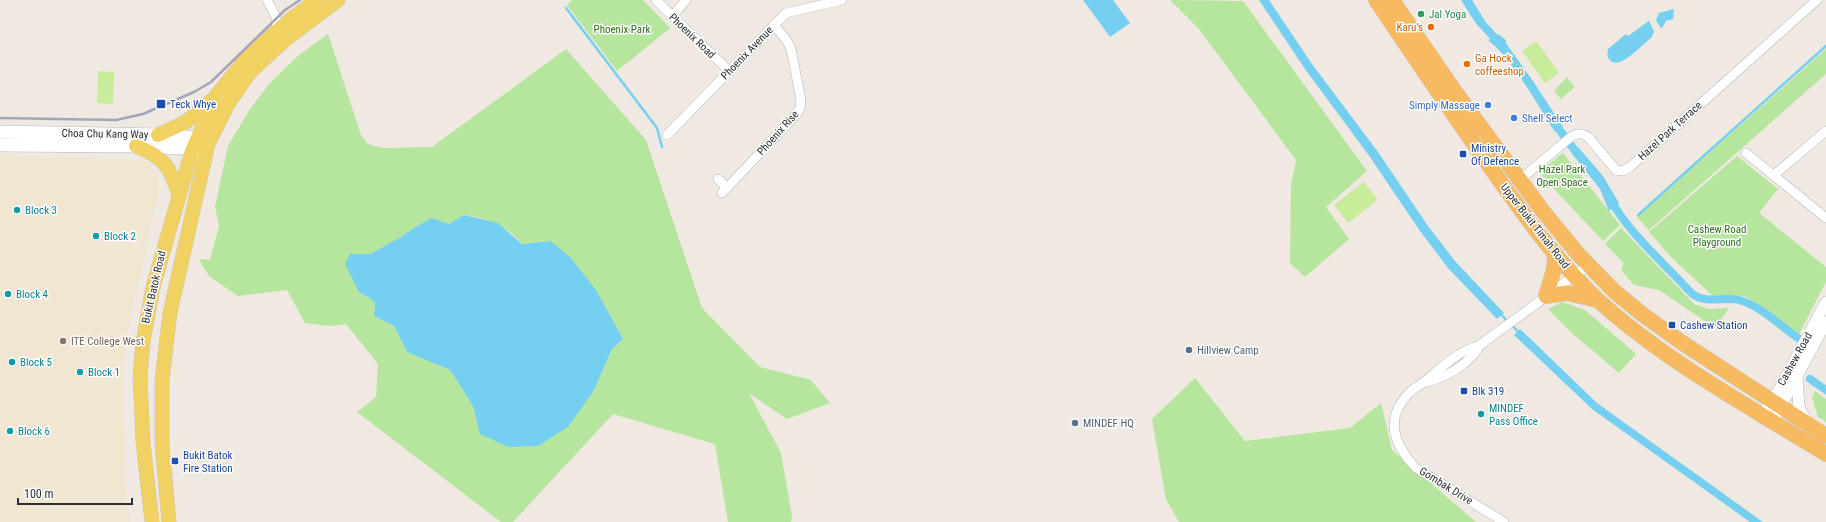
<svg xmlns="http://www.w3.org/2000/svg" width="1826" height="522" font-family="'Roboto Condensed',sans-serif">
  <rect width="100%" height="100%" fill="#efe9e1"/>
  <path fill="#f0e6d1" d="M0 156 140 160 147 161 151 165 158 177V197L150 226 144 260 127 331 123 369 125 490 130 522H0Z"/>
  <g fill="#b6e59e" fill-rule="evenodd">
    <path d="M572 0H643L670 28 617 71 567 5Z"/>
    <path d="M1170 0 1243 1 1367 171 1326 207 1349 239 1305 277 1290 263 1291 184 1296 160 1199 29Z"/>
    <path d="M328 34 361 135 368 144 383 148 432 147 566 49 646 140 702 308 760 367 811 380 830 403 787 419 749 393 781 453 792 517 791 522H728L715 444 613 414 513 522H501L357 412 376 397 378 364 346 324 330 326 305 323 287 290 238 296 209 276 199 259 210 260 219 226 215 207 228 146 250 109 269 84 299 55ZM465 215C490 220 504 223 522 244L551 241 623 339 612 349 593 392 480 434 473 406 450 370 407 352 394 326 374 316 375 302 359 292 350 254H370L401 237 415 227 449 224Z"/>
    <path d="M1826 49V74L1649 230 1637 217Z"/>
    <path d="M1567 77 1575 87 1561 99 1554 91Z"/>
    <path d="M1563 153 1620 225 1603 241 1541 175 1544 168Z"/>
    <path d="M1737 156 1778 189 1759 213 1826 267V282L1799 334 1747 297 1732 295 1713 296 1672 258 1649 232Z"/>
    <path d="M1621 228 1694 304 1708 309 1729 308 1715 328 1659 290 1634 285 1621 270 1624 263 1605 244Z"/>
    <path d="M1562 302 1585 310 1636 354 1619 373 1573 334 1548 309Z"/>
    <path d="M1195 378 1245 441 1350 428 1381 403 1392 450 1476 522H1179L1166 499 1152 419Z"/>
    <path d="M1815 391 1826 399V422L1818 417 1812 397Z"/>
  </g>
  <g fill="#c9ec9a">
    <path d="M1536 41 1559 73 1545 83 1522 51Z"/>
    <path d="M98 71 114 72 113 104 97 103Z"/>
    <path d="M1364 182 1378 200 1348 223 1334 205Z"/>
  </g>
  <g fill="#75cff0">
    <path d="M1083 0H1113L1130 23 1110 37Z"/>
    <path d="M1259 0H1269L1312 64 1378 152 1428 226 1455 261 1504 313 1497 319 1448 268 1420 231 1370 157 1305 69Z"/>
    <path d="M1461 0H1472L1485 21 1477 25Z"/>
    <path d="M1674 9 1673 19 1666 21 1662 28 1660 27 1656 20 1659 13Z"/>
    <path d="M1649 21 1654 31 1652 37C1644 43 1620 70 1611 61 1607 58 1607 54 1608 49L1626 34 1628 36Z"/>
    <path d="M1500 35 1533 81 1563 127 1555 132C1538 106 1512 58 1488 40Z"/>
    <path d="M1578 147 1603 176 1619 203 1609 211 1600 189 1570 151Z"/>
    <path d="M464 215 498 223 522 244 551 241 571 258 596 290 623 339 612 349 593 392 568 427 538 446 508 447 480 434 473 406 450 370 407 352 394 326 374 316 375 302 359 292 345 264 350 254H370L401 237 415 227 432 218 449 224Z"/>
    <path d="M1520 329 1597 403 1763 522H1750L1592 409 1514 335Z"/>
  </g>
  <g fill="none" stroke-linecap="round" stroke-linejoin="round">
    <g stroke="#75cff0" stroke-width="2.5">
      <path d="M566 8 657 128 662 147"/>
      <path d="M1638 215 1826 46"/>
      <path d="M1499 312 1508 322"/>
      <path d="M1512 325 1519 333"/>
    </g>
    <g stroke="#75cff0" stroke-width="8">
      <path d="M1466 0 1481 23 1494 37 1502 42"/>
      <path d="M1553 121 1579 156"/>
      <path d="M1610 198C1623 225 1653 253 1674 275 1681 281 1687 290 1694 295 1707 304 1724 296 1739 300 1761 306 1779 325 1798 338"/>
      <path d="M1810 379 1826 390"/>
    </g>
    <defs>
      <g id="minor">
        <path d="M267 0 276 17 277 31"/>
        <path d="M656 0 729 71"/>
        <path d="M672 17 686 0"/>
        <path d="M667 135 786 13 842 0"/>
        <path d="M1746 153 1826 218"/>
        <path d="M1774 175 1826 131"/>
        <path d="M718 179 727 188"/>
        <path d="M1521 179 1572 136C1578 133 1582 133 1588 137L1616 170 1623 171 1630 167 1817 0"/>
        <path d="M722 193 796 115 800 108 801 100 791 49 787 41 774 25"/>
        <path d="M1423 383C1445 378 1469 365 1480 345"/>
        <path d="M1504 522 1416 468C1394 445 1384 419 1409 393 1413 388 1419 386 1424 382 1441 368 1458 351 1480 345L1589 265"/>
      </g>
      <g id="tertiary">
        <path d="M1797 377 1799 407 1807 422"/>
        <path d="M1763 414 1780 388 1826 302"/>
        <path d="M1773 421 1826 322"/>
      </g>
      <g id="secondary">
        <path d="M0 132 158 135 187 137 207 143"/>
        <path d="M0 145 136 146 183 148 203 154"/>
      </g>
      <g id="primary">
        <path d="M158 135 186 122 212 100"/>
        <path d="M136 146C164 157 170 167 179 195"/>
        <path d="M152 522 143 442 140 377 143 342 153 287 192 151 216 96 250 54 291 19 317 0"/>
        <path d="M169 522 162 444V380L170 313 208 144 228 104 250 72 285 40 338 0"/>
      </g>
      <g id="trunk">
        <path d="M1376 0C1413 55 1450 110 1488 164 1522 212 1556 261 1599 301 1665 361 1750 407 1826 454"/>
        <path d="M1392 0 1456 93 1542 210 1578 254 1614 291 1642 314 1681 342 1826 436"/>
        <path d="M1555 253 1554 269 1546 296 1567 293 1597 300"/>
      </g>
    </defs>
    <use href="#minor" stroke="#b4b7c1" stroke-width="10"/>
    <use href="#tertiary" stroke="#b4b7c1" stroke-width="12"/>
    <use href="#secondary" stroke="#b4b7c1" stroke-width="14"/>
    <use href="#primary" stroke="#c9c9c9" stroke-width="15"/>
    <use href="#trunk" stroke="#c9c9c9" stroke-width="16"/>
    <use href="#minor" stroke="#fff" stroke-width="9"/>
    <use href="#tertiary" stroke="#fff" stroke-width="11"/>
    <use href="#secondary" stroke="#fff" stroke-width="13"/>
    <use href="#primary" stroke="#f2d163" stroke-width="14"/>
    <use href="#trunk" stroke="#f8ba60" stroke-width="15"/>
    <path stroke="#a3a6b8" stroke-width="2.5" d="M0 118 116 120 143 114 194 92 211 82 285 10 300 0"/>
  </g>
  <circle fill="#2e9e5b" stroke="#fff" stroke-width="1.5" cx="1421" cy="14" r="4"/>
  <g fill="#e8710a" stroke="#fff" stroke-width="1.5">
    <circle cx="1431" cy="27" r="4"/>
    <circle cx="1467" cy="64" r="4"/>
  </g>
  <g fill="#1a4fb4" stroke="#fff" stroke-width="1.5">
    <rect x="156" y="99" width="10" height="10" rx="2"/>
    <rect x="1459" y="150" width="8" height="8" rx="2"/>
    <rect x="1668" y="321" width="8" height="8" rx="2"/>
    <rect x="1460" y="387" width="8" height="8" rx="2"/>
    <rect x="171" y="457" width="8" height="8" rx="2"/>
  </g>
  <g fill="#3f7fe0" stroke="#fff" stroke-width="1.5">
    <circle cx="1488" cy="105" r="4"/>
    <circle cx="1514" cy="118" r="4"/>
  </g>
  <g fill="#0f9aa8" stroke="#fff" stroke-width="1.5">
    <circle cx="17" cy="210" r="4"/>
    <circle cx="96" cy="236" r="4"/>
    <circle cx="8" cy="294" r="4"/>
    <circle cx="12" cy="362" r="4"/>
    <circle cx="80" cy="372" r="4"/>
    <circle cx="1481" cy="414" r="4"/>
    <circle cx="10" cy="431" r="4"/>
  </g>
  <circle fill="#8d6e63" stroke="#fff" stroke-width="1.5" cx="63" cy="341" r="4"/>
  <g fill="#5c6f8a" stroke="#fff" stroke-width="1.5">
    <circle cx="1189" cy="350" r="4"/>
    <circle cx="1075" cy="423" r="4"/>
  </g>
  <g text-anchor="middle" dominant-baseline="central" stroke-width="3" stroke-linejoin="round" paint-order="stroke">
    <g font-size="11" fill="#27864d" stroke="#fff" text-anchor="start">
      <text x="1429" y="14">Jal Yoga</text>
    </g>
    <g font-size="11" fill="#c56008" stroke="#fff" text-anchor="end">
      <text x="1423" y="27">Karu’s</text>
      <text x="1475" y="58" text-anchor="start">Ga Hock<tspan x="1475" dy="13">coffeeshop</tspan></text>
    </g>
    <g font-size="11" fill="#2c6e1b" stroke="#fff">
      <text x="622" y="29">Phoenix Park</text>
      <text x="1562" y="169">Hazel Park<tspan x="1562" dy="13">Open Space</tspan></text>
      <text x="1717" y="229">Cashew Road<tspan x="1717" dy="13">Playground</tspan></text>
    </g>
    <g font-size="11" fill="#2e2e2e" stroke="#fff">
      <text transform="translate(692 36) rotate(44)">Phoenix Road</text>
      <text transform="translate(747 53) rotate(-46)">Phoenix Avenue</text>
      <text transform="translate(1670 131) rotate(-42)">Hazel Park Terrace</text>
      <text transform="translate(778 133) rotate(-48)">Phoenix Rise</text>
      <text transform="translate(105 134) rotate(1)">Choa Chu Kang Way</text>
      <text transform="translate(1535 226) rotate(52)">Upper Bukit Timah Road</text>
      <text transform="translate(154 287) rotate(-77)">Bukit Batok Road</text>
      <text transform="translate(1795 359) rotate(-61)">Cashew Road</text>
      <text transform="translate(1446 486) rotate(32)">Gombak Drive</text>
    </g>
    <g font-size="11" fill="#164399" stroke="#fff" text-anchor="start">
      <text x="170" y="104">Teck Whye</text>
      <text x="1471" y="148">Ministry<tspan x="1471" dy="13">Of Defence</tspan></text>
      <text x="1680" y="325">Cashew Station</text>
      <text x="1472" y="391">Blk 319</text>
      <text x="183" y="455">Bukit Batok<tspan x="183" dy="13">Fire Station</tspan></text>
    </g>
    <g font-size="11" fill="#366cbe" stroke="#fff" text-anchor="end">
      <text x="1480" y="105">Simply Massage</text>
      <text x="1522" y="118" text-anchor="start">Shell Select</text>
    </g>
    <g font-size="11" fill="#0d838f" stroke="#fff" text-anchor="start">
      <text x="25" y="210">Block 3</text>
      <text x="104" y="236">Block 2</text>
      <text x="16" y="294">Block 4</text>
      <text x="20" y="362">Block 5</text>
      <text x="88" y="372">Block 1</text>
      <text x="1489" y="408">MINDEF<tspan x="1489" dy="13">Pass Office</tspan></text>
      <text x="18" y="431">Block 6</text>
    </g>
    <g font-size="11" fill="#785e54" stroke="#fff" text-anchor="start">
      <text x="71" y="341">ITE College West</text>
    </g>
    <g font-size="11" fill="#4e5e75" stroke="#fff" text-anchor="start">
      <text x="1197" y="350">Hillview Camp</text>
      <text x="1083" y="423">MINDEF HQ</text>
    </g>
  </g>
  <path d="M18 498v6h114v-6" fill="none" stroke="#2e2e2e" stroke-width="2"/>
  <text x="24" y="498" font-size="12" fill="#2e2e2e" stroke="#ffffff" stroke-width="3" paint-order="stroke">100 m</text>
</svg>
